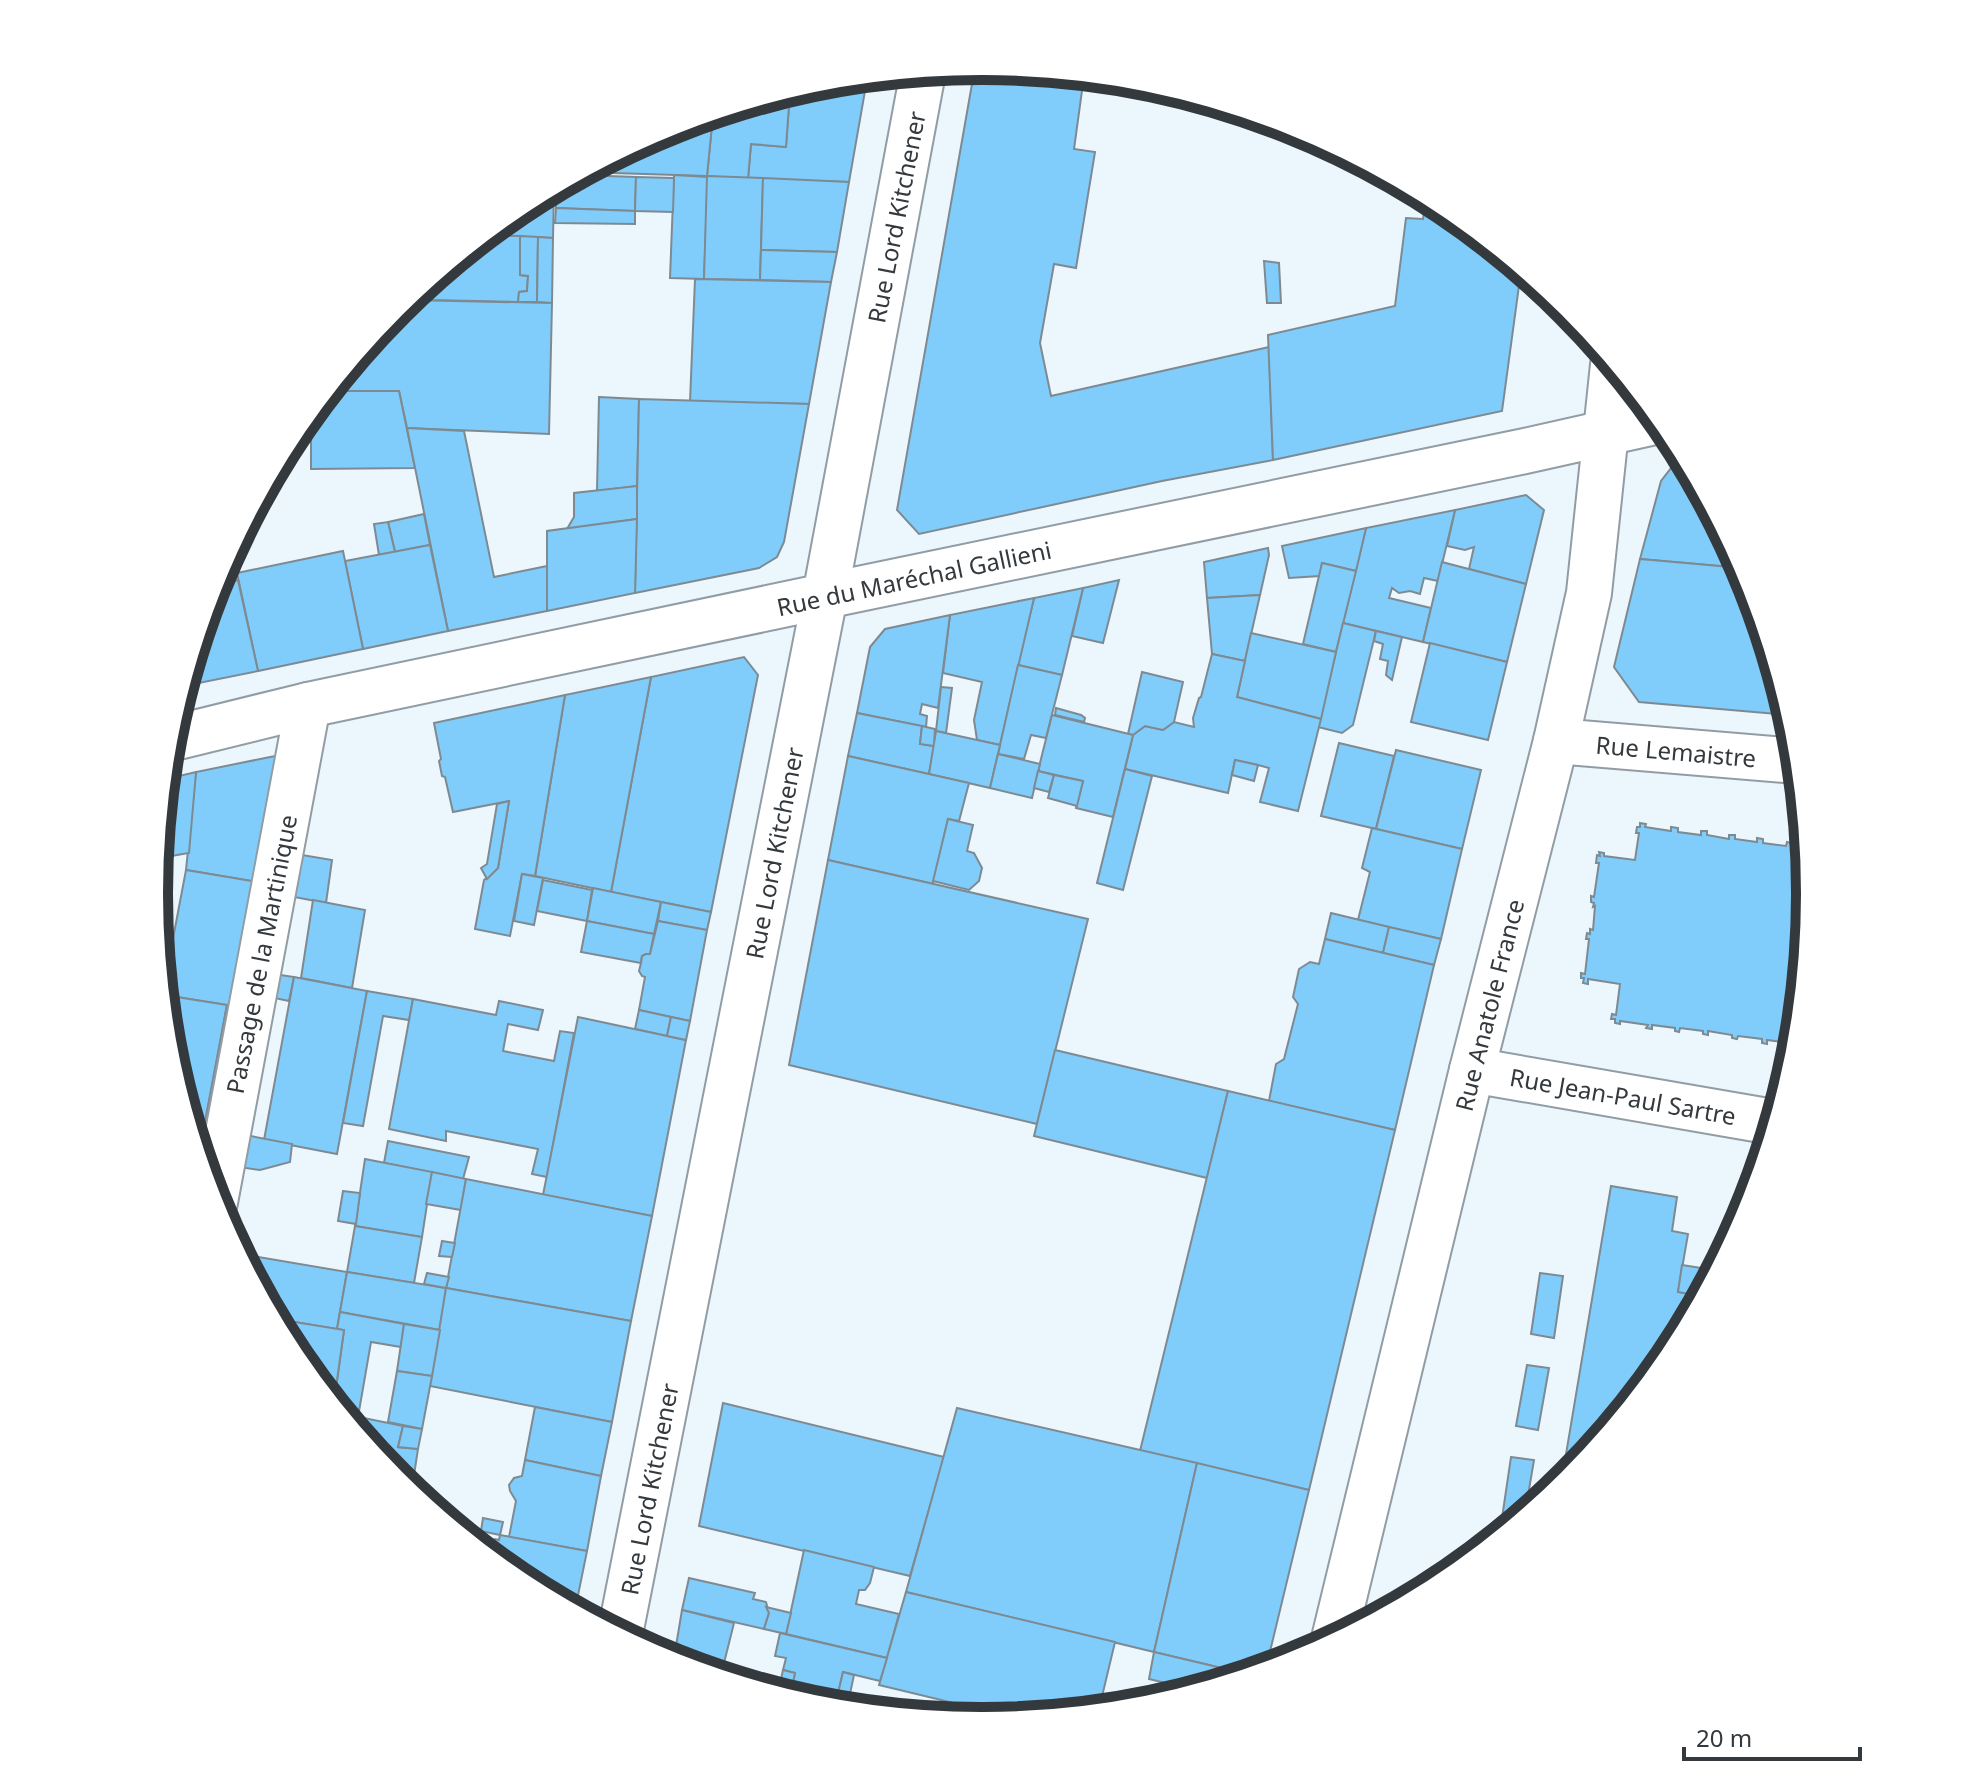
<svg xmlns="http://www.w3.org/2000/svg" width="1964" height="1787" font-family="'Noto Sans',sans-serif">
  <rect width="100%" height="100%" fill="#ebf6fd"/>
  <g fill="#80cdfc" stroke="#7e8a92" stroke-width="2">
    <path d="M982 66 1084 76 1074 149 1095 152 1076 268 1054 264 1040 343 1051 396 1269 347 1273 460 1162 481 919 534 897 510 975 67Z"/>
    <path d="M867 77 865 91 809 86 821 82Z"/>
    <path d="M809 86 865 91 849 182 748 179 751 144 786 147 790 91Z"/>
    <path d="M790 91 786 147 751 144 748 179 707 176 713 115Z"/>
    <path d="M713 115 707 176 584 172 666 129Z"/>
    <path d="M579 175 636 177 635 211 556 208V187Z"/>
    <path d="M674 175 708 177 704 279 670 278Z"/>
    <path d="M707 176 763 178 760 280 704 279Z"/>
    <path d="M636 177 674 178 673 212 635 211Z"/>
    <path d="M763 178 849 182 837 252 761 250Z"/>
    <path d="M554 189 553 238 486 235 523 205Z"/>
    <path d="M1426 197 1442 206 1521 271 1502 411 1273 460 1268 335 1395 306 1406 218 1423 219Z"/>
    <path d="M556 208 635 211V224L555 223Z"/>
    <path d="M486 235 520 236V275L528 276 527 291 519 292 518 302 431 300 432 280Z"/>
    <path d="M520 236 538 237 537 302H518L519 292 527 291 528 276 520 275Z"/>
    <path d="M538 237 553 238 552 303 537 302Z"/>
    <path d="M761 250 837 252 831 282 760 280Z"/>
    <path d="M1264 261 1279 263 1281 303H1267Z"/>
    <path d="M695 279 831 282 809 404 690 402Z"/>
    <path d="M407 300 552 303 549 434 407 428 399 391H329L393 313H403L404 303Z"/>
    <path d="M329 391H399L415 468 311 469V414Z"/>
    <path d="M599 397 639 399 637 486 597 491Z"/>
    <path d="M639 399 809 404 784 542 777 557 759 568 635 593Z"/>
    <path d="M407 428 464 431 494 577 547 566V611L448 631Z"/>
    <path d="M1685 462 1742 568 1640 559 1661 481 1675 463Z"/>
    <path d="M637 486V519L567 529 574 517V493Z"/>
    <path d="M1526 495 1544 510 1526 584 1469 569 1474 547 1465 550 1447 546 1455 510Z"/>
    <path d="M1455 510 1438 581 1424 578 1420 594 1410 591 1399 593 1392 588 1389 598 1431 608 1423 642 1343 623 1366 528Z"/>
    <path d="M424 514 430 545 395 552 388 522Z"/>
    <path d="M637 519 635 593 547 611V531Z"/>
    <path d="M388 522 395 552 379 555 374 524Z"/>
    <path d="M1366 528 1356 571 1322 563 1320 576 1289 578 1282 546Z"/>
    <path d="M430 545 448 631 363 649 345 561Z"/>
    <path d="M1268 548 1269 555 1260 595 1207 598 1204 562Z"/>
    <path d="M343 551 363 649 258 671 237 573Z"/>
    <path d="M1640 559 1742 568 1747 577 1788 715 1639 702 1614 667Z"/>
    <path d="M1442 562 1526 584 1507 662 1423 642Z"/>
    <path d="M1322 563 1356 571 1336 652 1303 644Z"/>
    <path d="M238 580 258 671 184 686 215 585Z"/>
    <path d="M1119 580 1103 643 1072 636 1083 588Z"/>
    <path d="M1083 588 1062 675 1018 665 1034 598Z"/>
    <path d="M1260 595 1245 661 1212 654 1207 598Z"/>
    <path d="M1034 598 1000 745 977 740 974 720 982 682 943 673 950 615Z"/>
    <path d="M950 615 938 708 922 704 920 714 927 716 926 727 857 713 870 647 885 629Z"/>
    <path d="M1343 623 1376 631 1353 725 1342 733 1318 727Z"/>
    <path d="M1376 631 1402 637 1392 680 1386 675 1388 661 1380 659 1383 644 1374 641Z"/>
    <path d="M1251 633 1336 652 1321 719 1237 697Z"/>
    <path d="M1430 643 1507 662 1488 740 1411 722Z"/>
    <path d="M1212 654 1245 661 1237 697 1321 719 1298 811 1260 802 1269 768 1258 765 1235 760 1228 793 1125 769 1133 735 1145 726 1163 730 1174 722 1194 727 1193 718 1199 698 1201 697Z"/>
    <path d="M744 657 758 675 711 912 611 892 651 677Z"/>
    <path d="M1018 665 1062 675 1046 738 1031 735 1024 759 998 754Z"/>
    <path d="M1142 672 1183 682 1174 722 1163 730 1145 726 1133 735 1128 734Z"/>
    <path d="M651 677 611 892 535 876 565 695Z"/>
    <path d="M941 687 952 688 946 733 936 731Z"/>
    <path d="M565 695 535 876 522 874 510 936 475 929 484 880 498 868 509 801 453 812 445 777 442 776 439 761 441 759 434 723Z"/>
    <path d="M1056 708 1081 715 1085 718 1084 722 1055 715Z"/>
    <path d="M857 713 922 726 920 744 934 746 929 774 848 756Z"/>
    <path d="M1052 715 1133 735 1113 817 1076 808 1083 781 1038 771Z"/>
    <path d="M922 726 935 729 934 746 920 744Z"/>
    <path d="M936 731 1000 745 990 788 929 774Z"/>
    <path d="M1339 743 1394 756 1376 829 1321 816Z"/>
    <path d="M1396 750 1481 770 1462 849 1376 829Z"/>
    <path d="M285 754 263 883 186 870 196 772Z"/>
    <path d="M998 754 1040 764 1032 798 990 788Z"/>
    <path d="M848 756 969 783 959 821 948 819 933 884 828 860Z"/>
    <path d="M1235 760 1258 765 1254 781 1232 775Z"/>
    <path d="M1125 769 1152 776 1123 890 1097 883Z"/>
    <path d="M1038 771 1054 775 1049 792 1034 788Z"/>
    <path d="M196 772 189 853 171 856 169 846 159 847 166 779Z"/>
    <path d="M1054 775 1083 781 1077 806 1048 798Z"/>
    <path d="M509 801 498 868 487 879 481 868 487 864 497 804Z"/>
    <path d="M948 819 973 825 967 851 974 853 982 868 979 881 969 890 933 881Z"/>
    <path d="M1640 823 1646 824 1645 827 1671 831V827L1678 828V832L1701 835V831H1707V835L1729 839V835H1735V839L1757 842V838L1763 839V843L1786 846 1787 842 1792 843V847L1805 849 1809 894 1794 1047 1791 1046 1790 1043 1767 1040V1044L1762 1043V1039L1738 1036 1737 1039 1732 1038V1035L1708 1031V1035L1703 1034V1031L1680 1028 1679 1032 1675 1031V1028L1652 1025V1029L1646 1028 1648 1025 1620 1021V1024L1615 1023V1019H1611L1612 1014 1616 1015 1620 984 1588 979V984L1583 983 1584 978H1581V973L1585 974 1589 939H1586L1587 933 1590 934V929L1593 930 1595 906 1593 907 1594 903 1591 902V896L1594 897 1599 863H1596L1597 855 1600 856 1599 852 1604 853V856L1635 860 1639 833H1636L1637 827H1640Z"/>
    <path d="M1372 828 1462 849 1441 939 1358 920 1370 872 1362 868Z"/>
    <path d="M296 854 332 860 326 903 289 896Z"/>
    <path d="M828 860 1088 919 1037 1124 789 1065Z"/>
    <path d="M186 870 263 883 240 1007 164 995V986Z"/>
    <path d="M522 874 543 878 534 925 514 921Z"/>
    <path d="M543 880 592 890 587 921 537 911Z"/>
    <path d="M593 888 661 902 654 934 587 921Z"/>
    <path d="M313 900 365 910 352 988 301 978Z"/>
    <path d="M661 902 711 912 707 930 658 921Z"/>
    <path d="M1331 913 1389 927 1383 953 1325 939Z"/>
    <path d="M587 921 654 934 650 954H646L642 956 641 963 581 952Z"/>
    <path d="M658 921 707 930 690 1021 639 1010 645 977 642 976 639 971 641 963 642 956 646 954H650Z"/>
    <path d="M1389 927 1441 939 1434 965 1383 953Z"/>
    <path d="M1325 939 1434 965 1395 1130 1269 1101 1276 1064 1284 1059 1298 1004 1293 997 1299 969 1310 962 1319 964Z"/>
    <path d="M274 974 294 977 289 1001 270 997Z"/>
    <path d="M294 977 367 991 337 1154 264 1140Z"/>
    <path d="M367 991 413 999 409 1020 383 1016 363 1126 343 1123Z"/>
    <path d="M164 995 227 1005 204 1127 192 1125 170 1054Z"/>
    <path d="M413 999 496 1015 499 1001 543 1010 538 1030 508 1024 503 1051 554 1061 560 1031 574 1033 547 1177 532 1174 538 1149 446 1131V1141L389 1129Z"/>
    <path d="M227 1005 240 1007 221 1115 207 1113Z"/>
    <path d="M639 1010 671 1017 667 1036 635 1029Z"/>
    <path d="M578 1017 686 1040 652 1216 543 1195Z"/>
    <path d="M671 1017 690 1021 686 1040 667 1036Z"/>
    <path d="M1055 1050 1228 1091 1207 1178 1034 1136Z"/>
    <path d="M1228 1091 1395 1130 1309 1490 1140 1451Z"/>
    <path d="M192 1125 218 1129 209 1181Z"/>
    <path d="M245 1135 292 1144 290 1162 260 1170 239 1167Z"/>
    <path d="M388 1141 469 1157 463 1179 384 1163Z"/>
    <path d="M365 1159 432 1172 422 1237 355 1226Z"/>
    <path d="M432 1172 466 1179 461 1210 426 1204Z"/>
    <path d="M466 1179 652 1216 631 1321 446 1288Z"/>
    <path d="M1611 1186 1677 1197 1672 1231 1688 1234 1678 1292 1700 1296 1670 1354 1567 1479 1561 1484Z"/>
    <path d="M343 1191 360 1193 356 1224 338 1221Z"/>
    <path d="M355 1226 422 1237 414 1283 347 1272Z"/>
    <path d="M442 1241 455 1243 452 1257 439 1256Z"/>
    <path d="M241 1254 347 1272 337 1329 276 1319Z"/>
    <path d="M1682 1265 1714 1270 1700 1296 1678 1292Z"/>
    <path d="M347 1272 446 1288 440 1330 340 1312Z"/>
    <path d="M427 1273 449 1277 446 1288 424 1284Z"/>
    <path d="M1540 1273 1563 1276 1554 1338 1531 1334Z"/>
    <path d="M446 1288 631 1321 612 1422 430 1386Z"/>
    <path d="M340 1312 404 1324 401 1347 371 1342 358 1417 344 1414 334 1402 344 1330 337 1329Z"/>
    <path d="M276 1319 344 1330 334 1402 294 1353Z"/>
    <path d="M404 1324 440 1330 432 1376 397 1371Z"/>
    <path d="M1527 1365 1549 1368 1538 1430 1516 1426Z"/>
    <path d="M397 1371 432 1376 422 1429 388 1422Z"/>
    <path d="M723 1403 944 1457 910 1576 699 1526Z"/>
    <path d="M535 1407 612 1422 601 1476 525 1460Z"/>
    <path d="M957 1408 1197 1463 1154 1652 906 1592Z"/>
    <path d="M354 1416 403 1426 398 1447 418 1449 414 1475 394 1472 393 1475 353 1425Z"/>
    <path d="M403 1426 422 1429 418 1449 398 1447Z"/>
    <path d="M1511 1457 1534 1460 1525 1513 1516 1521 1502 1518Z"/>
    <path d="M525 1460 601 1476 587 1551 509 1537 516 1501 510 1491 509 1485 514 1478 522 1476Z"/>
    <path d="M1197 1463 1309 1490 1266 1668 1247 1674 1154 1652Z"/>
    <path d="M394 1472 414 1475 411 1490 397 1478 393 1475Z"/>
    <path d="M483 1518 503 1522 500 1535 481 1531Z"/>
    <path d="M500 1535 587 1551 575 1610 522 1581 487 1553 488 1543 495 1539 499 1540Z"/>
    <path d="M804 1550 874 1567 870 1583 865 1590H859L856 1604 899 1614 887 1658 786 1634Z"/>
    <path d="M689 1578 755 1593 753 1599 766 1602 769 1613 764 1629 682 1610Z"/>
    <path d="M906 1592 1115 1642 1099 1709 1016 1718 879 1685Z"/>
    <path d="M766 1607 791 1613 786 1634 764 1629 769 1613Z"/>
    <path d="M682 1610 734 1623 724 1663 675 1652Z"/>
    <path d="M780 1633 887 1658 880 1681 843 1672 835 1706 840 1707 820 1705 790 1696 795 1673 783 1670 786 1658 775 1656Z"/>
    <path d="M1154 1652 1247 1674 1176 1695 1178 1686 1149 1679Z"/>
    <path d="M783 1670 795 1673 790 1696 778 1692Z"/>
    <path d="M843 1672 854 1675 847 1708 835 1706Z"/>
  </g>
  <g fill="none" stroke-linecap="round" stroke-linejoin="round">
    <defs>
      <g id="minor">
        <path d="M170 739 308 705 825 596 1525 451 1659 421"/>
        <path d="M1556 741 1797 761"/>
        <path d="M1472 1070 1773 1122"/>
        <path d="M215 1202 308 705"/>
        <path d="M620 1634 825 596 923 72"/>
        <path d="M1334 1639 1472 1070 1556 741 1589 593 1613 365"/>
      </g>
    </defs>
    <use href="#minor" stroke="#919da5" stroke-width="48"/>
    <use href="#minor" stroke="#fff" stroke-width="44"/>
  </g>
  <g text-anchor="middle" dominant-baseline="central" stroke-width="6" stroke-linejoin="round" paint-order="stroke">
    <g font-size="24" fill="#34393d" stroke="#fff">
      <text transform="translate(896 217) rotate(-79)">Rue Lord Kitchener</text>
      <text transform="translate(914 578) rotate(-12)">Rue du Maréchal Gallieni</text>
      <text transform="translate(1676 751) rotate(5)">Rue Lemaistre</text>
      <text transform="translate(774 853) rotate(-79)">Rue Lord Kitchener</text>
      <text transform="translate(261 954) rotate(-79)">Passage de la Martinique</text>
      <text transform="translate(1489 1005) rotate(-76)">Rue Anatole France</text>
      <text transform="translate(1623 1096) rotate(10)">Rue Jean-Paul Sartre</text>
      <text transform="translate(649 1489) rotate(-79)">Rue Lord Kitchener</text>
    </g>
  </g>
  <path d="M0 0H1964V1787H0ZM981 80H983A813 813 0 0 1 1796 893V894A813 813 0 0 1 983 1707H981A813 813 0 0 1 168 894V893A813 813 0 0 1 981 80Z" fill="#fff" fill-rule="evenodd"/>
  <path fill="none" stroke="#34393d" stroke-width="10" d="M981 80H983A813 813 0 0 1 1796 893V894A813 813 0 0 1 983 1707H981A813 813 0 0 1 168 894V893A813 813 0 0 1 981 80Z"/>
  <path d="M1684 1747v12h176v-12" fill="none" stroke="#34393d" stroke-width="4"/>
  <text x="1696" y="1747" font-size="24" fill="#34393d" stroke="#ffffff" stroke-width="6" paint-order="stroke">20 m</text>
</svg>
